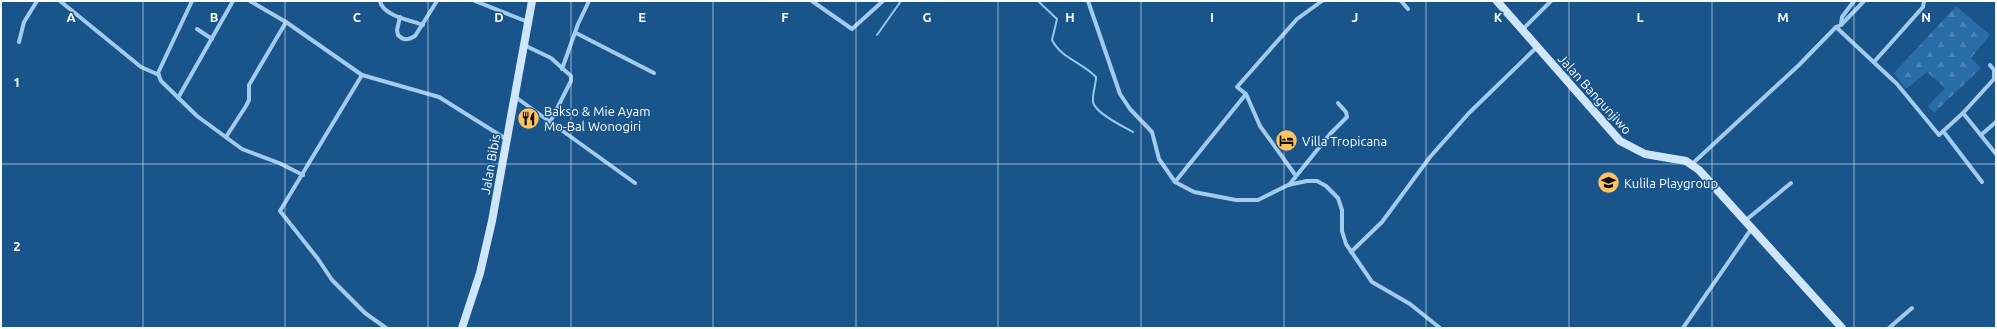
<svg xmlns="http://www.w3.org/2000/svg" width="1997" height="329" font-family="Ubuntu,sans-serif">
  <defs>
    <pattern id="forest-firs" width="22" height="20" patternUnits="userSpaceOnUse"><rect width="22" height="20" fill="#296da6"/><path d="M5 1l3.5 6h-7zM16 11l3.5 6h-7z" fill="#4983b3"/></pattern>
  </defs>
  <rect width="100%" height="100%" fill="#19548a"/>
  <path fill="url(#forest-firs)" d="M1956 6 1990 35 1971 58 1981 68 1934 113 1928 106 1945 88 1927 72 1906 89 1894 73Z"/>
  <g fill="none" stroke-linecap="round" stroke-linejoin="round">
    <g stroke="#95c7f0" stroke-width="2">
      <path d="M1038 1 1057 19 1052 40C1062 59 1082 62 1096 77 1096 85 1092 94 1093 102 1095 113 1124 127 1133 132"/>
      <path d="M877 35 901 1"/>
    </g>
    <g stroke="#a2cbed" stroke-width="4">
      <path d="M60 1 141 67 159 75"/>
      <path d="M192 1 158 73 161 81 197 116 242 149 279 163 303 175"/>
      <path d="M250 1 286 22 362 75 439 97 506 139"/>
      <path d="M380 1C383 16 410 20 423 25"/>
      <path d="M475 1 528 22"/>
      <path d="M812 1 852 29 883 1"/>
      <path d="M1088 1 1120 94 1130 109 1152 132 1159 159 1175 182 1194 192 1236 200H1258L1288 185 1307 181H1317L1326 186 1338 198 1342 210V231L1346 244 1372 282 1410 304 1440 328"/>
      <path d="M1401 1 1408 9"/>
      <path d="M1864 1 1841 25 1836 27 1897 84 1939 135 1963 113 1996 154"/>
      <path d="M400 17 397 30 398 35C404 41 408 40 415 36L437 1"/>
      <path d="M1841 24 1842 17 1854 1"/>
      <path d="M197 29 212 39"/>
      <path d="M1522 30 1551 1"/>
      <path d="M576 33 654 73"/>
      <path d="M19 42 24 22 37 1"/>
      <path d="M524 45 551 58 571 76V81L550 122"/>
      <path d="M1874 62 1923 7 1924 1"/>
      <path d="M562 69 578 24 589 1"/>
      <path d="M362 75 280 211 318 259 332 280 365 313 386 328"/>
      <path d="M514 96 635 183"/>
      <path d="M178 98 233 1"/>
      <path d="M1963 113 1994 79V70L1990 65"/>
      <path d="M1943 131 1982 182"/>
      <path d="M1981 135 1996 122"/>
      <path d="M226 137 246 106 249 100V85L286 22"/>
      <path d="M1692 164 1799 65 1836 27"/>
      <path d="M1296 176 1260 126 1246 94 1237 87 1297 19 1322 1"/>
      <path d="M1175 182 1246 94"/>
      <path d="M1289 185 1330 134 1347 117 1346 112 1338 103"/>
      <path d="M1746 220 1791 183"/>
      <path d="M1351 252 1382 222 1430 157 1469 113 1537 47"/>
      <path d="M1683 328 1752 228"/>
      <path d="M1889 328 1912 308"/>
    </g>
    <g stroke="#cfe5fa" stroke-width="8">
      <path d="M1497 1 1620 141 1645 154 1686 161 1699 170 1842 328"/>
      <path d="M462 328 480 273 492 221 532 1"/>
    </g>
  </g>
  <path fill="none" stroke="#fff" stroke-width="1" stroke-opacity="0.55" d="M143 1V328M285 1V328M428 1V328M571 1V328M713 1V328M856 1V328M998 1V328M1141 1V328M1284 1V328M1426 1V328M1569 1V328M1712 1V328M1854 1V328M1 164H1996"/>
  <defs>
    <symbol id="restaurant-disc" viewBox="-11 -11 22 22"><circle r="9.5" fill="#ffc25e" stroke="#19548a"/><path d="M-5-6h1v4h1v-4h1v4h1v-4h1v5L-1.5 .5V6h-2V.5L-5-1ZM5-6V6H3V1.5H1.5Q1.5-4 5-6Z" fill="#111"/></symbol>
    <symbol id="hotel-disc" viewBox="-11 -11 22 22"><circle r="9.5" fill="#ffc25e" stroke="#19548a"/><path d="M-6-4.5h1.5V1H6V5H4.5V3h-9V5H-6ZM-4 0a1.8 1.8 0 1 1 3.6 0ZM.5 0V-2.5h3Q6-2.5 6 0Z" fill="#111"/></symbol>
    <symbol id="school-disc" viewBox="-11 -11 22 22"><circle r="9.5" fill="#ffc25e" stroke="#19548a"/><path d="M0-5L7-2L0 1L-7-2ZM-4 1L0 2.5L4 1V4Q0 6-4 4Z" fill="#111"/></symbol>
  </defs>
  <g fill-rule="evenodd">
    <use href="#restaurant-disc" x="516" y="106" width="25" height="25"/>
    <use href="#hotel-disc" x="1274" y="128" width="25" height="25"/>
    <use href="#school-disc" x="1596" y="170" width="25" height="25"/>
  </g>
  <g text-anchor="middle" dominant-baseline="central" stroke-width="3" stroke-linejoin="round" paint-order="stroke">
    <g font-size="13" fill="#fff" stroke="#19548a">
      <text transform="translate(1595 94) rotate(48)">Jalan Bangunjiwo</text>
      <text transform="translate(490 164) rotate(-80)">Jalan Bibis</text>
    </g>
    <g font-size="13" fill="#fff" stroke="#19548a" text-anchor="start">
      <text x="544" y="111">Bakso &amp; Mie Ayam<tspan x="544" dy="15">Mo-Bal Wonogiri</tspan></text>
      <text x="1302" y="141">Villa Tropicana</text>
      <text x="1624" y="183">Kulila Playgroup</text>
    </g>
  </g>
  <g font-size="13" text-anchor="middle" font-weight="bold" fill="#fff" stroke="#19548a" stroke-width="3" stroke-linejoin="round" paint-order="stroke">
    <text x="71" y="22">A</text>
    <text x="214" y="22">B</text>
    <text x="357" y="22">C</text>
    <text x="499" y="22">D</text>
    <text x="642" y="22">E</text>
    <text x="785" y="22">F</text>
    <text x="927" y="22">G</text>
    <text x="1070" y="22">H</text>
    <text x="1212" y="22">I</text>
    <text x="1355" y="22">J</text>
    <text x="1498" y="22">K</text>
    <text x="1640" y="22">L</text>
    <text x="1783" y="22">M</text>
    <text x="1926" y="22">N</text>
    <text x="17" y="87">1</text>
    <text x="17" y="251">2</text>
  </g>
  <rect width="1997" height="329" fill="none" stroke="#ffffff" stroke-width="4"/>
</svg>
